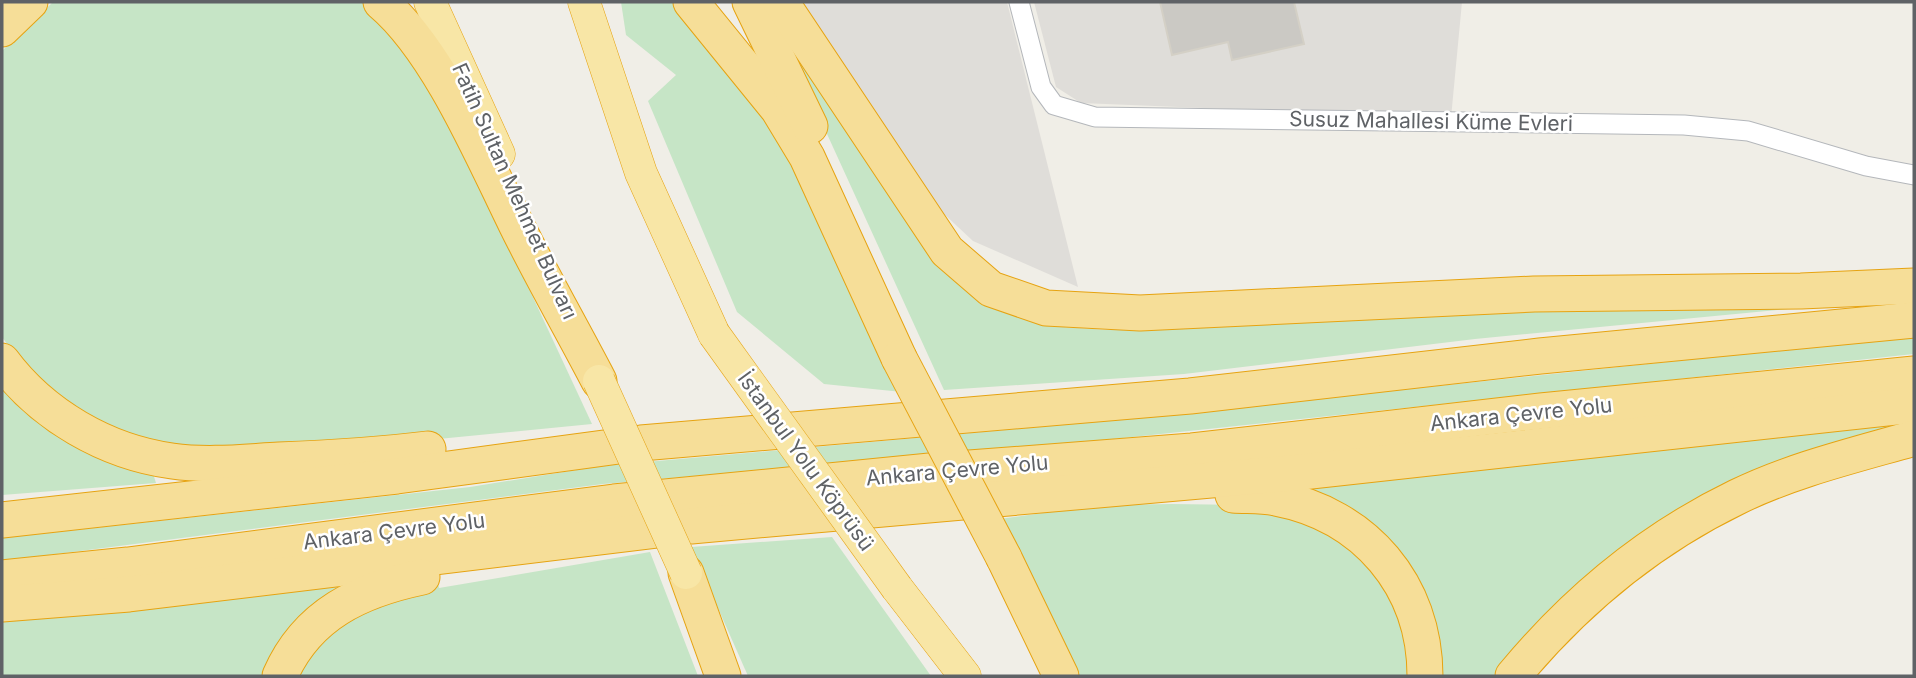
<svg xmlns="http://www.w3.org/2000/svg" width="1916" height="678" font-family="Inter,sans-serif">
  <rect width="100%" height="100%" fill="#f0eee7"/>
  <g fill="#dfddd9">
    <path d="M794 2H1007L1078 287 973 241 927 198Z"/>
    <path d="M1034 2H1462L1451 118 1081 103 1056 87Z"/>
  </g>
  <g fill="#c6e5c6">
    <path d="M53 2H369L382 13 457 134 592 424 336 449 165 450 73 412 18 359 2 337V51Z"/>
    <path d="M621 2H678L764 107 902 392 824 384 737 312 648 101 676 75 626 35Z"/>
    <path d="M799 46 1017 315 1048 326 1108 330 1293 323 1532 307 1798 308 1475 339 1184 374 944 390 790 53Z"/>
    <path d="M1914 336V354L1066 444 603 484 2 561V538L470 487 601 466 1095 422Z"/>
    <path d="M2 379 152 470 156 483 2 495Z"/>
    <path d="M1914 413V429L1803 458 1502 665 1494 676H1439L1430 616 1278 486Z"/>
    <path d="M1172 504 1246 505 1312 516 1395 591 1411 676H1072L999 519 1101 505Z"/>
    <path d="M832 537 931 676H748L691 547Z"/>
    <path d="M650 552 698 676H292L353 607 438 582 439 588Z"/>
    <path d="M348 579 264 676H2V614Z"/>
  </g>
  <path fill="#cbc9c4" stroke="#d4d0c6" stroke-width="2" d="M1160 2H1294L1304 44 1232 60 1228 42 1172 55Z"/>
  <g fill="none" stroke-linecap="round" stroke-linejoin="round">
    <defs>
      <path id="minor" d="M1019 2 1041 87 1054 105 1095 117 1684 125 1748 131 1866 166 1914 175"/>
      <g id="trunk">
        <path d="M430 2 499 154"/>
        <path d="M584 2 641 173 714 334"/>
        <path d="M897 588 965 676"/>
      </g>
      <g id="motorway">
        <path d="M381 2C438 50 483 157 516 224 542 277 572 329 599 381"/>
        <path d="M691 2 778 109 807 157 899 358"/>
        <path d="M750 2 810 126"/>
        <path d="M781 2 947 251 991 289 1046 308 1140 313 1534 294 1801 291 1914 286"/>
        <path d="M2 29 30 2"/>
        <path d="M2 361C42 415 106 452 172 461 207 466 243 462 279 460 328 458 378 455 428 449"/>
        <path d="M1233 495C1247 496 1262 495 1276 498 1365 515 1425 585 1425 676"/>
        <path d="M2 520 397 476 641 443 1190 396 1540 356 1914 320"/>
        <path d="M1004 558 1061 676"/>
        <path d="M686 573 723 676"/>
        <path d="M2 578 128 565 614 502 930 471 1192 451 1541 411 1914 374"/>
        <path d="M2 604 129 594 691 526 1302 472 1914 405"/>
        <path d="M280 676C307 614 360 590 422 577"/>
        <path d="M1513 676C1576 600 1648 540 1737 497 1792 470 1855 455 1914 438"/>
      </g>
    </defs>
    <use href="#minor" stroke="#b4b7bb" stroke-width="21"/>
    <use href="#trunk" stroke="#e6a311" stroke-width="33"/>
    <use href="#motorway" stroke="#e6a311" stroke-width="37"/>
    <use href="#minor" stroke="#fff" stroke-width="19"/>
    <use href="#trunk" stroke="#f8e6a6" stroke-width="32"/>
    <use href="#motorway" stroke="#f6de98" stroke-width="35"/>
    <defs>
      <g id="trunk-bridge">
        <path d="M714 334 897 588"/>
        <path d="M599 381 686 573"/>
      </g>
      <path id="motorway-bridge" d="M899 358 1004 558"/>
    </defs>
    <use href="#trunk-bridge" stroke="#e6a311" stroke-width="33" stroke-linecap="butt"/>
    <use href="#motorway-bridge" stroke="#e6a311" stroke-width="37" stroke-linecap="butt"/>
    <use href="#trunk-bridge" stroke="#f8e6a6" stroke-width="32"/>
    <use href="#motorway-bridge" stroke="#f6de98" stroke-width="35"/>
  </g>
  <g text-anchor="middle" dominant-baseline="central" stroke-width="5" stroke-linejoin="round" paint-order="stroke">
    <g font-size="21" fill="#5f6266" stroke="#fff">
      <text transform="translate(1431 121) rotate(1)">Susuz Mahallesi Küme Evleri</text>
      <text transform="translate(515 191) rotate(66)">Fatih Sultan Mehmet Bulvarı</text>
      <text transform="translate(1521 414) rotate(-6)">Ankara Çevre Yolu</text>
      <text transform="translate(806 461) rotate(54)">İstanbul Yolu Köprüsü</text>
      <text transform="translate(957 470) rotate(-5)">Ankara Çevre Yolu</text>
      <text transform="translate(394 531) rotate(-7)">Ankara Çevre Yolu</text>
    </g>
  </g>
  <rect width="1916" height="678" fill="none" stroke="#5f6266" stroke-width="7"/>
</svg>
